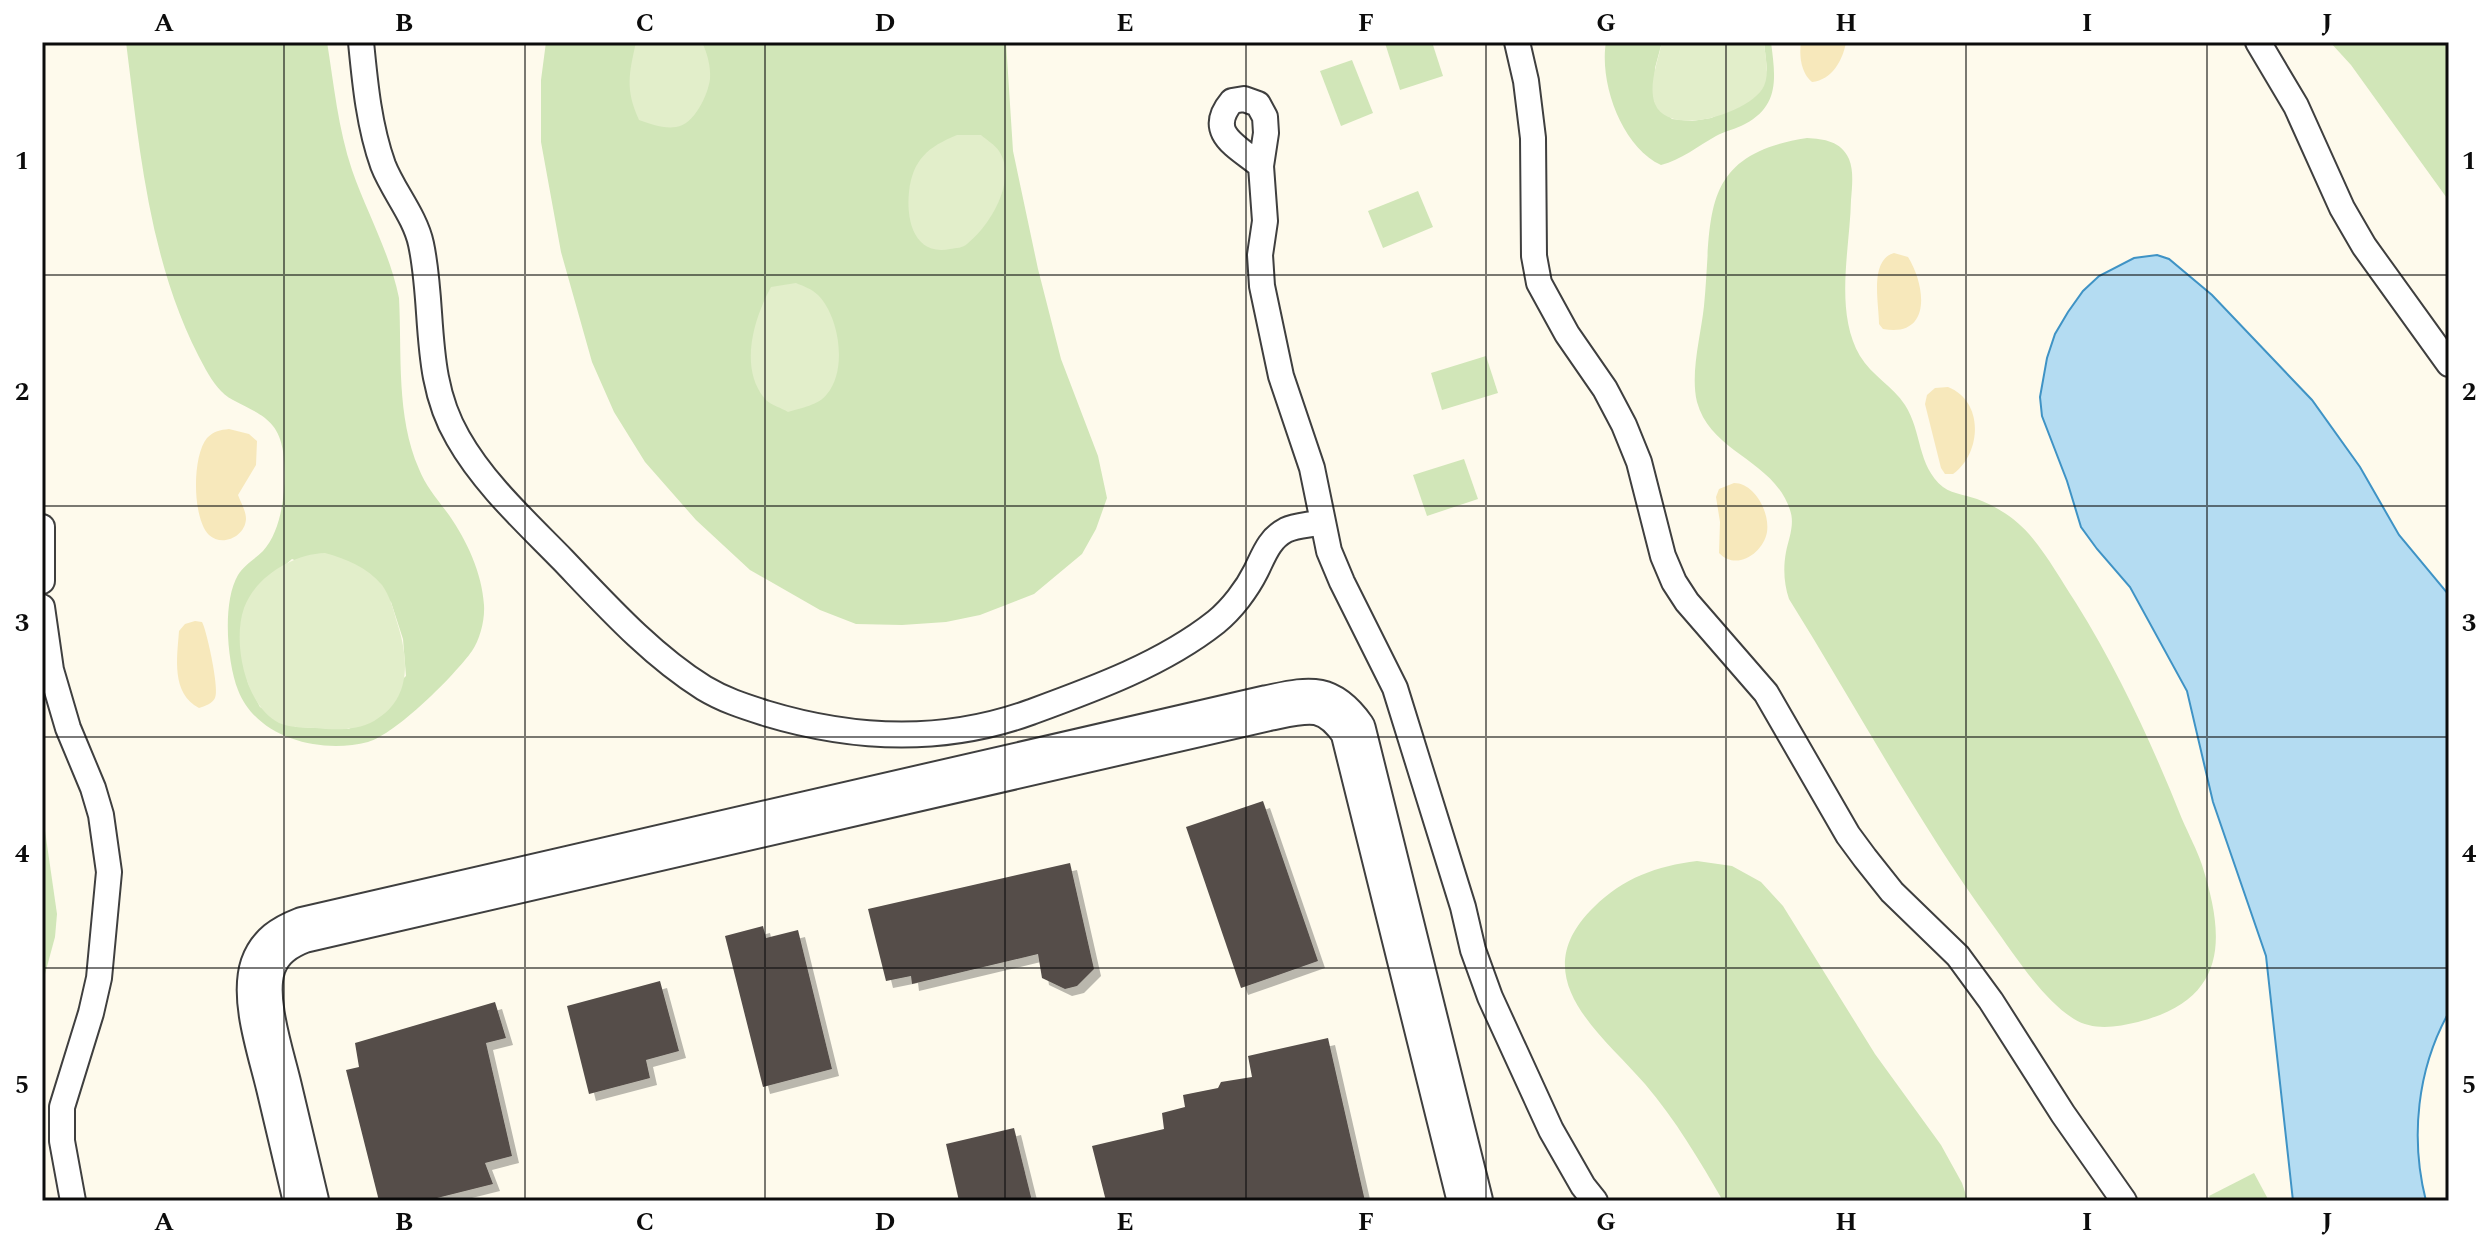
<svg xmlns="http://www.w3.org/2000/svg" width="2491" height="1243" font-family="Spectral,serif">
  <defs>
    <filter id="shadow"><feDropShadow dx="7" dy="7" stdDeviation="0" flood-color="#0004"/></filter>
  </defs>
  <rect width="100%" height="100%" fill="#fefaec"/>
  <g fill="#d1e6b8" fill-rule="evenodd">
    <path d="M126 42H327C334 85 338 128 352 170 367 213 390 253 399 298 402 355 396 416 419 469 426 487 438 500 449 515 467 541 482 573 484 605 485 620 480 639 472 651 455 675 396 734 368 742 321 754 257 739 238 690 227 662 222 602 238 575 244 565 255 559 263 551 284 528 287 481 283 451 278 419 259 414 233 400 221 394 213 382 206 370 150 270 140 153 126 42ZM292 559 391 602 403 639 406 676 349 729 296 727 260 707 248 683 242 655 255 591Z"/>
    <path d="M546 42H1006L1013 151 1038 269 1061 359 1098 456 1107 498 1096 529 1082 554 1034 594 980 615 946 622 902 625 856 624 820 610 750 570 696 520 645 462 614 412 592 362 561 252 541 142V80Z"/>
    <path d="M1390 42H1432L1443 76 1400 90 1385 43Z"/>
    <path d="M1606 42H1662L1655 68 1654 101 1672 119 1692 121 1711 118 1749 101 1767 70 1764 42H1771C1775 75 1781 105 1745 124 1736 129 1725 131 1716 136 1698 146 1681 160 1661 165 1622 147 1599 83 1606 42Z"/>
    <path d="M2330 42H2449V201L2351 65Z"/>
    <path d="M1352 60 1373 113 1341 126 1320 71Z"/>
    <path d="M1807 138C1824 139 1841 141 1849 159 1854 171 1852 187 1851 200 1850 249 1834 311 1860 356 1872 376 1893 386 1905 405 1922 431 1917 466 1943 487 1954 495 1969 495 1982 501 1999 508 2017 520 2029 534 2047 555 2061 580 2076 603 2119 672 2152 744 2182 819 2189 835 2197 850 2202 865 2226 940 2227 999 2138 1022 2117 1027 2093 1031 2074 1019 2042 999 2014 954 1992 924 1917 821 1857 708 1789 599 1784 584 1783 568 1786 552 1789 538 1795 524 1790 510 1774 460 1711 453 1697 402 1690 373 1701 335 1704 306 1713 218 1696 155 1807 138Z"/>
    <path d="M1418 191 1433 227 1383 248 1368 211Z"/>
    <path d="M1486 356 1498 393 1442 410 1431 373Z"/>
    <path d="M1464 459 1478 499 1427 516 1413 475Z"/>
    <path d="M42 810 57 914 55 937 42 985Z"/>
    <path d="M1697 861 1732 866 1761 882 1783 906 1875 1054 1941 1145 1962 1183 1968 1201H1723C1700 1161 1675 1119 1645 1084 1601 1033 1522 977 1594 907 1623 878 1657 866 1697 861Z"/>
    <path d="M2254 1173 2269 1201H2212L2209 1196Z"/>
  </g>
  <g fill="#f7e8bb">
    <path d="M1801 42H1846C1843 60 1832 80 1812 82 1801 73 1799 56 1801 42Z"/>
    <path d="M1894 253 1908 257C1926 286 1932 338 1883 329L1879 324C1879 304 1869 260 1894 253Z"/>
    <path d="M1948 387C1984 401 1982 453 1953 474H1945L1941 468 1925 404 1927 395 1935 388Z"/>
    <path d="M229 429 249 434 257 441 256 465 238 495C241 503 246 511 246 519 245 537 222 547 209 535 192 518 192 456 207 438 214 431 220 430 229 429Z"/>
    <path d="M1734 483C1755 483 1770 513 1767 532 1763 554 1736 571 1719 553L1720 522 1716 497 1719 489Z"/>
    <path d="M195 621 202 622C207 631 220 691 215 698 212 704 205 706 199 708 171 693 177 658 179 631L185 624Z"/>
  </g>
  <g fill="#e2eeca">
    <path d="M636 42H702C707 53 711 66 710 79 708 95 694 125 676 127 664 129 650 124 639 120 625 89 629 74 636 42Z"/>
    <path d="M1662 42H1764C1765 56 1770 73 1764 86 1752 112 1670 139 1655 104 1648 85 1658 61 1662 42Z"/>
    <path d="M957 135H981C987 140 995 145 999 151 1018 180 990 226 967 244 963 248 956 248 950 249 914 256 906 220 909 192 913 159 928 147 957 135Z"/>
    <path d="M796 283C803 286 812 289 818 295 839 316 848 369 827 394 819 405 801 408 788 412 782 408 771 405 766 400 738 369 754 318 771 287Z"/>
    <path d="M325 553C346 559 367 567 382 585 389 595 393 607 396 619 408 655 414 698 374 721 356 731 335 730 315 728 303 727 290 728 279 723 245 706 232 642 244 608 255 577 293 554 325 553Z"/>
  </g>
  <path fill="#b4dcf2" stroke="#3f93c5" stroke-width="2" d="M2157 255 2169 259 2212 295 2312 400 2360 467 2399 535 2449 595V1012C2417 1069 2410 1138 2426 1201H2293L2266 956 2213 802 2187 691 2130 587 2097 549 2081 527 2067 481 2042 416 2040 397 2047 358 2055 334 2068 312 2083 291 2099 276 2134 258Z"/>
  <g fill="#544d49" filter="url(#shadow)">
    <path d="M1263 801 1318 961 1241 988 1186 827Z"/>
    <path d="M1070 863 1094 969 1077 986 1065 989 1042 978 1038 954 912 984 911 976 886 981 868 909Z"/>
    <path d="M763 926 766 938 798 930 832 1069 763 1087 725 936Z"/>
    <path d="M660 981 679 1051 646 1060 650 1078 589 1094 567 1006Z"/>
    <path d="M495 1002 506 1038 486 1043 512 1156 485 1163 493 1184 425 1201H379L346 1070 359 1067 355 1043Z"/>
    <path d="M1328 1038 1365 1201H1106L1092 1146 1164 1129 1162 1113 1185 1107 1183 1095 1218 1088 1221 1082 1252 1077 1248 1056Z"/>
    <path d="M1014 1128 1032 1201H959L946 1144Z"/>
  </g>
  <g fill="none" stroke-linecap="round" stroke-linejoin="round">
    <defs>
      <g id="service">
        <path d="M361 42C365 83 369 126 383 165 393 191 415 216 421 244 435 309 422 377 458 438 484 484 526 522 563 560 606 605 651 655 704 688 724 700 743 706 765 713 854 740 943 744 1031 712 1094 689 1163 664 1216 622 1232 609 1247 589 1256 571 1264 555 1269 539 1286 530 1296 525 1311 525 1322 522"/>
        <path d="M1517 42 1526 81 1533 138 1534 256 1539 283 1567 334 1605 389 1624 425 1639 462 1663 556 1674 582 1687 602 1766 693 1848 835 1865 858 1892 892 1958 956 1991 1001 2063 1114 2124 1201"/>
        <path d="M2258 42 2296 106 2342 208 2364 246 2449 364"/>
        <path d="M1261 166C1237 146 1205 133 1232 101L1244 99 1258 104 1265 117 1266 133 1261 166 1265 221 1260 255 1262 286 1281 376 1312 468 1329 551 1342 582 1395 688 1463 907 1473 950 1490 997 1551 1130 1583 1186 1595 1201"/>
        <path d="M42 527V581"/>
        <path d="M42 607 51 670 68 728 93 788 101 815 109 872 99 978 91 1013 62 1107V1141L73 1201"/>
      </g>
      <path id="minor" d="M306 1201C297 1163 288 1125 279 1087 271 1053 252 999 263 966 270 946 285 937 303 930L1268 708C1308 700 1327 693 1353 730L1470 1201"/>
    </defs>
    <use href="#service" stroke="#3f3f3f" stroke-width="28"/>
    <use href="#minor" stroke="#3f3f3f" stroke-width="48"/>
    <use href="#service" stroke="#fff" stroke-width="24"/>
    <use href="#minor" stroke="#fff" stroke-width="44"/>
  </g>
  <path fill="none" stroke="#0c0c0c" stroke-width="2" stroke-opacity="0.55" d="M284 42V1201M525 42V1201M765 42V1201M1005 42V1201M1246 42V1201M1486 42V1201M1726 42V1201M1966 42V1201M2207 42V1201M42 275H2449M42 506H2449M42 737H2449M42 968H2449"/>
  <rect width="2491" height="1243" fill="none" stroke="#ffffff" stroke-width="88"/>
  <rect x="44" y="44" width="2403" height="1155" fill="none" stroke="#0c0c0c" stroke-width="3"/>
  <g font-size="26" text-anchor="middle" font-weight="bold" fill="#0c0c0c">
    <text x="164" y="31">A</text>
    <text x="404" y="31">B</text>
    <text x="645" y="31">C</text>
    <text x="885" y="31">D</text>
    <text x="1125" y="31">E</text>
    <text x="1366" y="31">F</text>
    <text x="1606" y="31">G</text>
    <text x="1846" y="31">H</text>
    <text x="2087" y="31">I</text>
    <text x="2327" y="31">J</text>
    <text x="22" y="169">1</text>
    <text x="2469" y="169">1</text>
    <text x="22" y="400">2</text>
    <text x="2469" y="400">2</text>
    <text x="22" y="631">3</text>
    <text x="2469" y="631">3</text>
    <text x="22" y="862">4</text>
    <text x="2469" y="862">4</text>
    <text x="22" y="1093">5</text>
    <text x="2469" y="1093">5</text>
    <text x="164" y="1230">A</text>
    <text x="404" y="1230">B</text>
    <text x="645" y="1230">C</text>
    <text x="885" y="1230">D</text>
    <text x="1125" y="1230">E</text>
    <text x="1366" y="1230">F</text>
    <text x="1606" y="1230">G</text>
    <text x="1846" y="1230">H</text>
    <text x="2087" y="1230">I</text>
    <text x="2327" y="1230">J</text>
  </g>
</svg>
